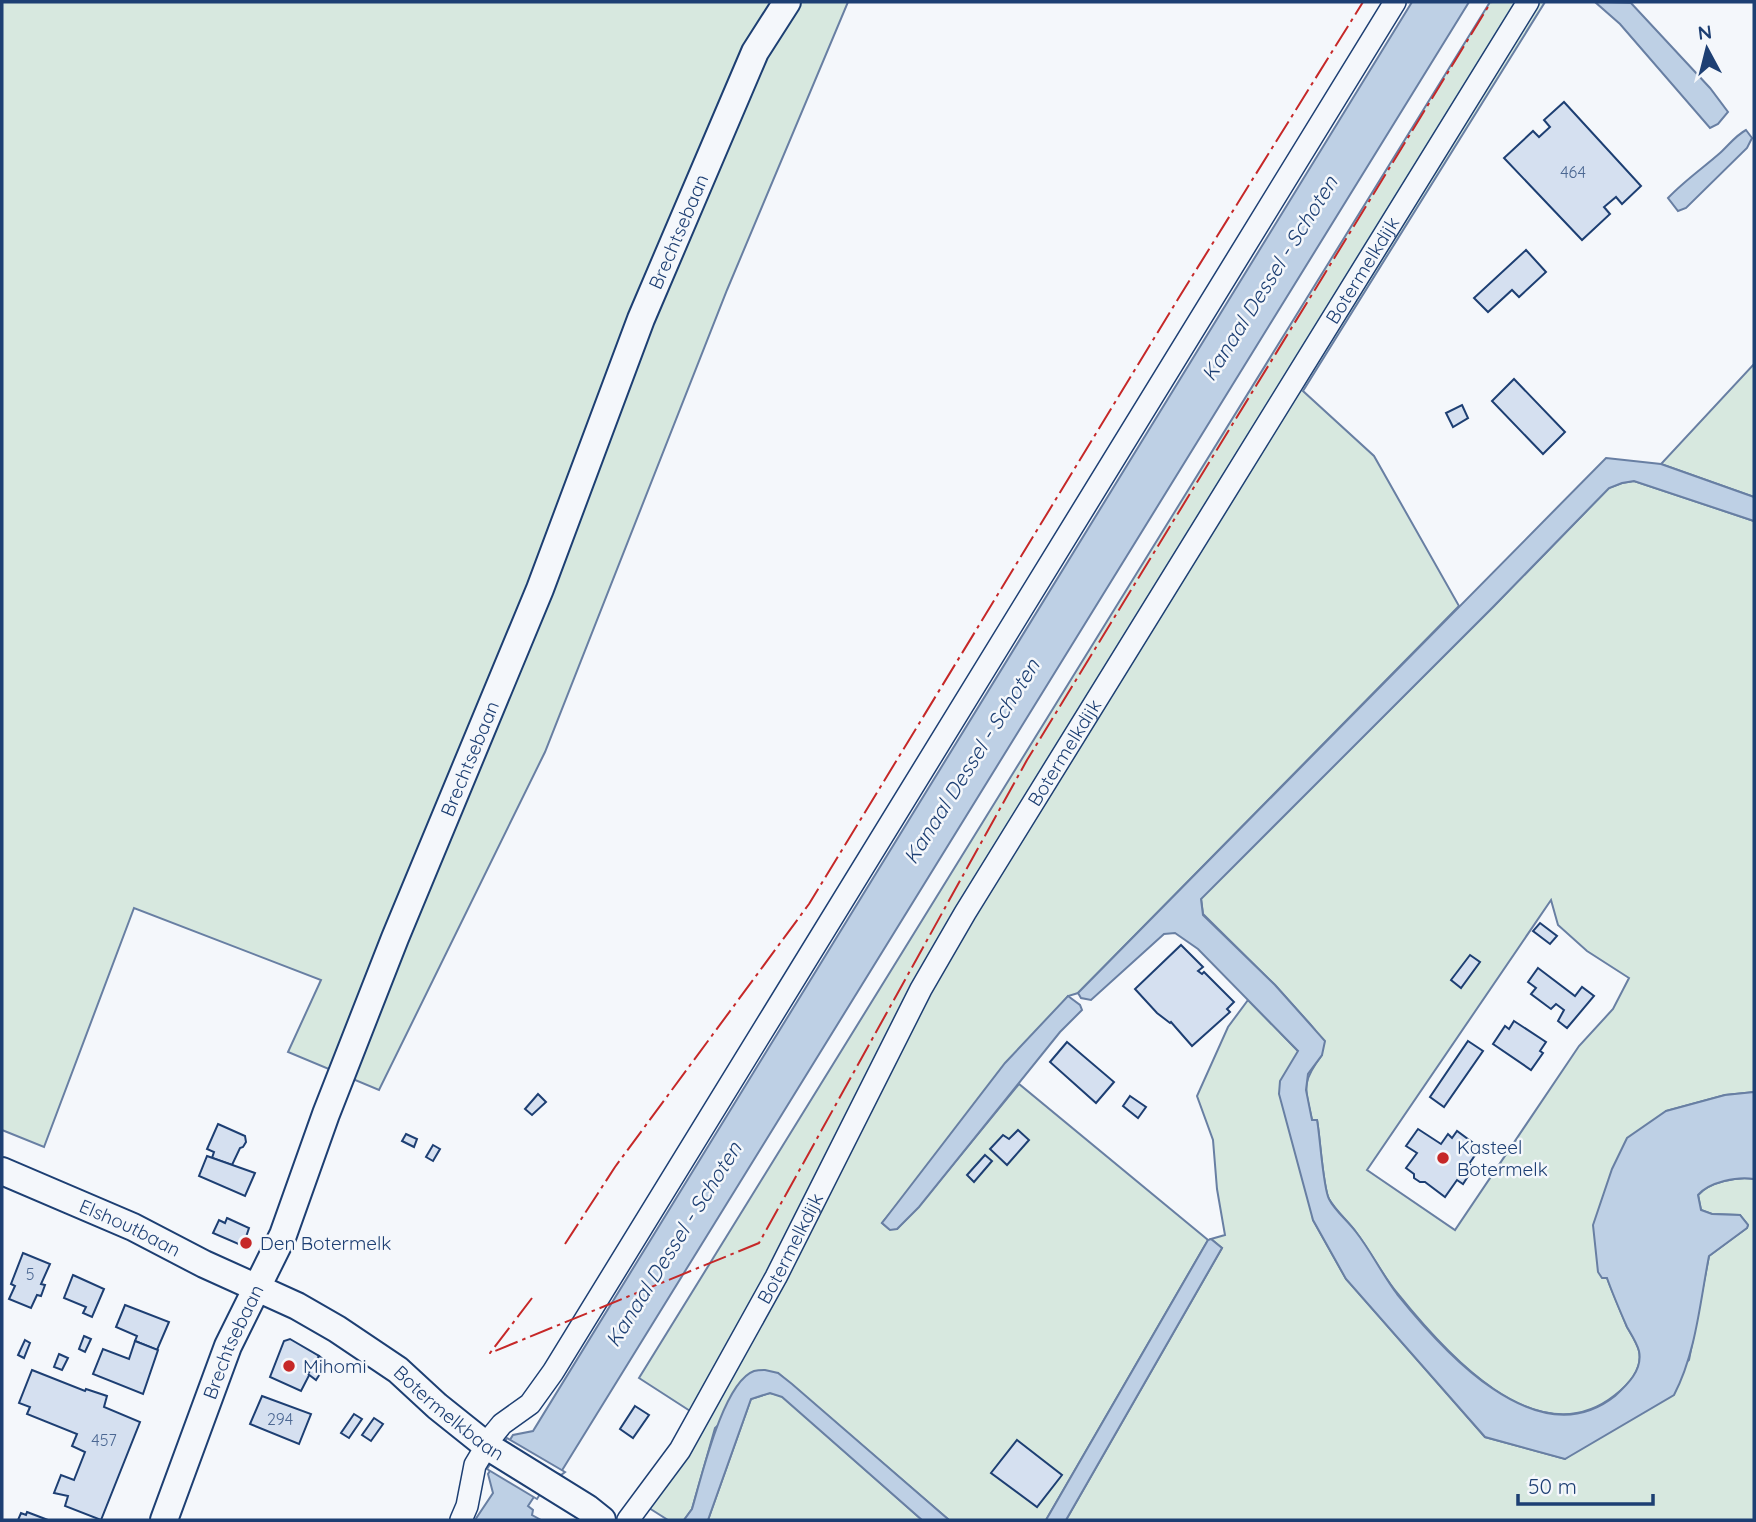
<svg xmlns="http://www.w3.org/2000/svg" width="1756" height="1522" font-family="Quicksand,sans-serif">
  <rect width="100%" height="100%" fill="#f4f7fb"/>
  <g fill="#d7e8df" stroke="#687fa3" stroke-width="2" fill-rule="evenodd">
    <path d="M2 2H848L727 290 545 752 379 1090 288 1052 321 980 134 908 44 1147 2 1130Z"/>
    <path d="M1490 2H1545L1303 391 1374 456 1459 606 1078 993 1068 996 882 1223 889 1229H897L918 1207 1019 1084 1208 1240 1046 1520H949L778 1373 715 1428 692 1509 684 1520H668L649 1508 704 1420 639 1378Z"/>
    <path d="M1754 364V497L1661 464Z"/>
    <path d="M1634 481 1754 521V1092L1725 1095 1666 1111 1607 1278C1613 1294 1620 1310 1627 1327 1631 1334 1637 1343 1639 1351 1643 1369 1628 1385 1615 1395 1536 1458 1443 1350 1398 1294 1382 1275 1371 1252 1356 1232 1348 1221 1336 1211 1329 1199 1323 1189 1320 1135 1317 1120H1312C1305 1087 1301 1083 1322 1055L1315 1030 1310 1024 1275 985 1203 914 1201 898 1493 607 1609 488 1622 483ZM1551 900 1558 925 1587 951 1629 978 1613 1009 1579 1046 1455 1230 1367 1170Z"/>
    <path d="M1248 1000 1298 1051 1313 1220 1346 1279 1485 1437 1565 1459 1689 1360 1709 1256 1747 1228 1748 1225 1740 1215 1712 1214 1701 1210 1698 1195C1709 1182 1738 1176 1754 1179V1520H1066L1222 1248 1211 1239 1225 1235 1217 1189 1213 1140 1197 1096 1228 1027Z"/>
    <path d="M770 1393 782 1396 922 1520H708L751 1399Z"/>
  </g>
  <g fill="#bed0e5" stroke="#687fa3" stroke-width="2">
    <path d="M1412 2H1469L561 1472 553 1468 528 1506 533 1510 532 1515 541 1520H475L493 1493 488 1474 513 1435 533 1431Z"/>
    <path d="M1595 2 1631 3 1710 88 1728 112 1718 124 1710 128 1620 24Z"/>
    <path d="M1746 130 1752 138 1747 148 1686 208 1678 211 1668 198C1684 181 1703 168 1720 153 1729 145 1735 136 1746 130Z"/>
    <path d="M1606 458 1661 464 1754 497V521L1634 481 1622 483 1609 488 1493 607 1201 899 1203 915 1275 985 1325 1041 1322 1055 1308 1074 1306 1090 1312 1120H1317C1320 1135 1323 1188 1329 1199 1335 1211 1348 1221 1356 1232 1371 1251 1382 1274 1397 1294 1442 1350 1537 1458 1615 1396 1627 1385 1643 1370 1639 1351 1637 1343 1631 1334 1627 1327 1620 1311 1613 1295 1607 1278H1602L1598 1272 1593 1225 1612 1169 1627 1138 1666 1111 1725 1095 1754 1092V1179C1738 1176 1709 1182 1698 1195L1701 1210 1712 1214 1740 1215 1748 1225 1747 1228 1709 1256C1700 1302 1696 1353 1674 1395L1565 1459 1485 1437 1346 1279 1313 1220 1279 1094 1280 1081 1298 1051 1198 949 1175 933 1164 934 1091 1000 1081 998 1078 993Z"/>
    <path d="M1068 996 1080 1005 1082 1010 1060 1032 919 1207 897 1229 890 1230 882 1223 1005 1063Z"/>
    <path d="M1211 1239 1222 1248 1066 1520H1046L1208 1240Z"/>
    <path d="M765 1370 778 1373 792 1384 949 1520H922L782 1397 770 1393 751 1399 708 1520H684L692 1509C701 1479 723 1382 754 1371 758 1370 761 1370 765 1370Z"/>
  </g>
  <path fill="#f4f7fb" stroke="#687fa3" stroke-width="2" d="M507 1438 565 1472 561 1475 554 1472 537 1499 487 1469Z"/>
  <g fill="#d5e0f0" stroke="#1d3f73" stroke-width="2">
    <path d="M1564 102 1641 186 1622 204 1616 197 1604 207 1610 214 1582 240 1504 158 1533 131 1539 137 1550 127 1544 120Z"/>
    <path d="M1526 250 1546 272 1519 297 1512 290 1488 312 1474 298Z"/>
    <path d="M1514 379 1565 432 1543 454 1492 401Z"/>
    <path d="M1462 405 1468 418 1453 427 1446 413Z"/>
    <path d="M1540 923 1557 936 1550 944 1533 931Z"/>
    <path d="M1181 945 1203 967 1198 971 1202 974 1204 972 1234 1002 1227 1009 1230 1012 1192 1046 1171 1022 1170 1023 1157 1013 1135 989Z"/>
    <path d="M1470 955 1480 962 1461 988 1451 980Z"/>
    <path d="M1538 968 1575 996 1582 987 1594 996 1567 1028 1558 1021 1564 1010 1556 1004 1551 1009 1531 994 1536 988 1528 982Z"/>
    <path d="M1514 1021 1546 1042 1540 1051 1543 1053 1531 1070 1493 1044 1505 1026 1509 1029Z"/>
    <path d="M1468 1041 1483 1051 1444 1107 1430 1097Z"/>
    <path d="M1067 1042 1114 1082 1096 1103 1050 1062Z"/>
    <path d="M538 1094 546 1102 532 1115 525 1109Z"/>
    <path d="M1130 1096 1146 1107 1138 1118 1123 1106Z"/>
    <path d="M218 1124 245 1136 246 1142 243 1147 240 1148 232 1165 212 1158 214 1152 207 1149Z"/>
    <path d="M1418 1129 1441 1144 1448 1134 1452 1138 1457 1131 1480 1148 1469 1164 1474 1167 1463 1184 1457 1180 1445 1197 1425 1182H1420L1414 1178V1174L1406 1168 1417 1153 1406 1146Z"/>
    <path d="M1018 1130 1029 1140 1007 1165 990 1149 1003 1135 1009 1139Z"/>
    <path d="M406 1134 417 1139 414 1147 402 1141Z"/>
    <path d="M433 1145 440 1149 433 1161 426 1157Z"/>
    <path d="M985 1155 992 1161 974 1182 967 1175Z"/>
    <path d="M207 1156 255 1173 245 1196 199 1176Z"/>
    <path d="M227 1218 249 1228 243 1246 213 1233 219 1220 225 1223Z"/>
    <path d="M23 1253 50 1264 41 1284 45 1285 41 1296 37 1295 31 1308 9 1299 15 1286 11 1284Z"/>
    <path d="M73 1275 104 1289 92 1317 83 1313 86 1307 64 1298Z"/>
    <path d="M125 1305 169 1322 157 1350 135 1341 137 1336 116 1327Z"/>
    <path d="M84 1336 91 1339 85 1352 79 1349Z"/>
    <path d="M290 1339 319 1356 301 1391 270 1377 284 1341Z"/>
    <path d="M25 1340 30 1343 24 1358 18 1355Z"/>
    <path d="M135 1341 158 1350 143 1394 93 1374 103 1349 129 1359Z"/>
    <path d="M59 1354 68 1358 62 1370 54 1367Z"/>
    <path d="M319 1356 323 1359V1369L316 1380 308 1374Z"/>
    <path d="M32 1370 85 1391 86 1389 107 1396 104 1407 140 1422 101 1520 65 1506 68 1496 54 1493 61 1475 74 1480 85 1452 72 1446 77 1434 27 1414 30 1407 19 1403Z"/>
    <path d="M262 1396 311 1414 299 1444 250 1424Z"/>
    <path d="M635 1406 649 1415 633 1438 620 1429Z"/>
    <path d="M354 1414 362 1419 349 1438 341 1433Z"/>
    <path d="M374 1418 383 1424 371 1441 362 1435Z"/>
    <path d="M1017 1440 1062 1475 1037 1507 991 1473Z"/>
    <path d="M27 1512 48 1520H18L21 1513 26 1515Z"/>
  </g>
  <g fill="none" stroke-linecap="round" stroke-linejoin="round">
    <defs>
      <g id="minor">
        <path d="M461 1520 467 1506 475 1465 493 1435 502 1424 530 1404 553 1372 1395 2"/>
        <path id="s1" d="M628 1520 680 1450 776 1277 921 989 965 913 1528 2"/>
      </g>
      <g id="major">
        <path id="s2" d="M2 1171 133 1227 204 1264 297 1306 337 1329 398 1370 437 1406 487 1446 587 1508 602 1520"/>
        <path id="s3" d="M164 1520 228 1346 283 1235 326 1114 395 938 540 589 641 319 755 52 787 2"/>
      </g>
    </defs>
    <use href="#minor" stroke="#1d3f73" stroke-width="24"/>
    <use href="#major" stroke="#1d3f73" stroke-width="30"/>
    <use href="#minor" stroke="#f4f7fb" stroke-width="21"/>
    <use href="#major" stroke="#f4f7fb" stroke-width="26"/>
    <g stroke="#c62828" stroke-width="2" stroke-dasharray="24 5 3.5 5" stroke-linecap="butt">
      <path d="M565 1244 615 1167 809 904 1178 299 1363 2"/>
      <path d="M532 1298 490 1353 759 1243 1027 760 1491 2"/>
    </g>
  </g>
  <g fill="#c62828" stroke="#f4f7fb" stroke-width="2.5">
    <circle cx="1443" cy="1158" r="7"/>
    <circle cx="246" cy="1243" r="7"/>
    <circle cx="289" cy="1366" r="7"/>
  </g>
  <g text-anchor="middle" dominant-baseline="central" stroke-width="5" stroke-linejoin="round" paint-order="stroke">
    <g font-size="16" fill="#4b6792">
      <text x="1573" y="172">464</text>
      <text x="30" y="1274">5</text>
      <text x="280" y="1419">294</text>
      <text x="104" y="1440">457</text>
    </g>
    <g font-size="19" fill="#1d3f73" stroke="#f4f7fb">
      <text stroke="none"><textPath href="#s3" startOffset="1388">Brechtsebaan</textPath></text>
      <text stroke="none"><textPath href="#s1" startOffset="1451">Botermelkdijk</textPath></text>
      <text stroke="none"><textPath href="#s1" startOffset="884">Botermelkdijk</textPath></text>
      <text stroke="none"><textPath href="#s3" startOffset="821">Brechtsebaan</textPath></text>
      <text stroke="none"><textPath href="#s2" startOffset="140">Elshoutbaan</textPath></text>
      <text stroke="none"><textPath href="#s1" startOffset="317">Botermelkdijk</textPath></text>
      <text stroke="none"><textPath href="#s3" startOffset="191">Brechtsebaan</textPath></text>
      <text stroke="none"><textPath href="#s2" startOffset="511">Botermelkbaan</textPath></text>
    </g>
    <g font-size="19" fill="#1d3f73" stroke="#f4f7fb" text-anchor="start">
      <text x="1457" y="1147">Kasteel<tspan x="1457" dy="22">Botermelk</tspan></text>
      <text x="260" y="1243">Den Botermelk</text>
      <text x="303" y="1366">Mihomi</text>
    </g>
    <g font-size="21" font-style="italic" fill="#1d3f73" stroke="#f4f7fb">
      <text transform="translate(1269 278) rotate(-58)">Kanaal Dessel - Schoten</text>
      <text transform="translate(971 761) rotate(-58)">Kanaal Dessel - Schoten</text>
      <text transform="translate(673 1244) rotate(-58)">Kanaal Dessel - Schoten</text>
    </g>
  </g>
  <rect width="1756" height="1522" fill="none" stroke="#1d3f73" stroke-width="7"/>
  <g transform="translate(1707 49) rotate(353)" stroke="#f4f7fb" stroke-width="5" paint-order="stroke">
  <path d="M0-5L12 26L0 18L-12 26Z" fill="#1d3f73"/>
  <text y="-10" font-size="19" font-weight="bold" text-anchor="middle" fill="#1d3f73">N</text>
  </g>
  <path d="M1518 1494v10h135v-10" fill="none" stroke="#1d3f73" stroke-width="3.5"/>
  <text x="1528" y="1494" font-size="21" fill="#1d3f73" stroke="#f4f7fb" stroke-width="5" paint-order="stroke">50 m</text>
</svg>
